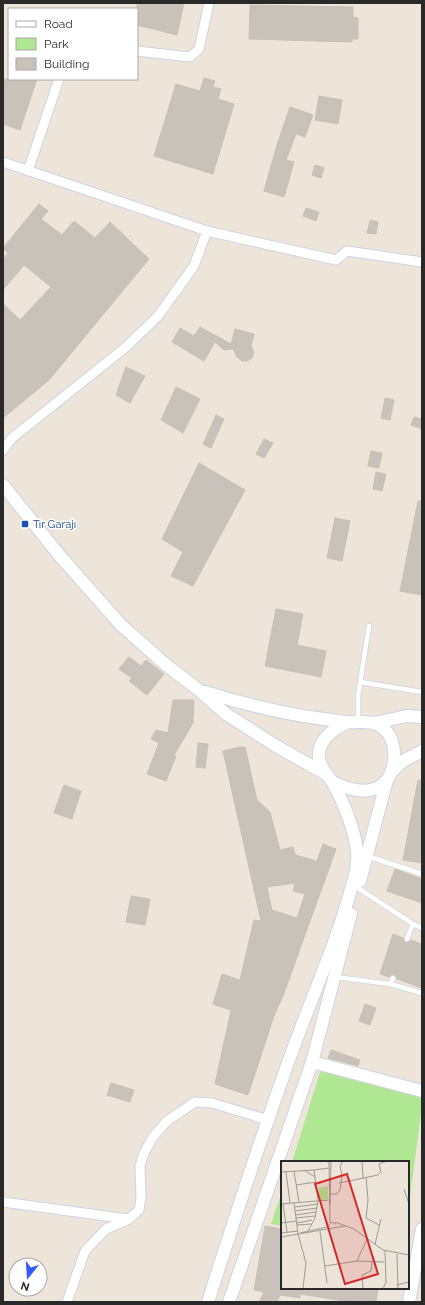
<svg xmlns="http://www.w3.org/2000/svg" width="425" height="1305" font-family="Raleway,sans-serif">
  <rect width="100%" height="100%" fill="#ede5da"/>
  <g fill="#afe793">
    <path d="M321 1069 422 1094V1106L408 1212V1162H292Z"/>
    <path d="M282 1192V1226L271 1224Z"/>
  </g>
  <g fill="#c8c2ba" stroke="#c8c1b4" fill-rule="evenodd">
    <path d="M137 3H184L177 35 137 25Z"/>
    <path d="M250 5 353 7V17L358 18V39H352V42L249 39Z"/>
    <path d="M204 78 215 81 213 87 221 89 218 99 234 104 213 174 154 156 176 84 200 91Z"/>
    <path d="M3 79H37L20 130 3 124Z"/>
    <path d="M319 96 342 100 338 124 315 120Z"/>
    <path d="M290 107 313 115 305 137 296 134 286 160 294 162 284 197 264 191 277 145Z"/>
    <path d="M315 165 324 168 321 178 312 175Z"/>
    <path d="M39 204 48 211 41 219 62 235 74 221 95 238 110 222 149 259 49 380 3 418V304L20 320 51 287 24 265 3 290V259L8 253 3 248Z"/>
    <path d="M306 208 319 212 316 221 303 216Z"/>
    <path d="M370 220 378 222 376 234 367 233Z"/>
    <path d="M200 327 231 344 235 329 254 334 251 346 254 352 252 358 247 361H242L237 357 233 349 224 350 215 342 204 361 172 342 180 328 194 336Z"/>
    <path d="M126 367 145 376 130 403 116 395Z"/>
    <path d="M176 387 200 399 183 433 161 420Z"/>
    <path d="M385 398 394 400 390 420 381 418Z"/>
    <path d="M216 415 224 419 211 448 203 444Z"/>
    <path d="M414 417 422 419V429L411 425Z"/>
    <path d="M264 439 273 443 264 458 256 454Z"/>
    <path d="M371 451 382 453 379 468 368 466Z"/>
    <path d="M199 463 245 490 193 586 171 576 183 552 162 539Z"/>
    <path d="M376 472 386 474 382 491 373 489Z"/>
    <path d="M418 501H422V595L400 591Z"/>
    <path d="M335 518 350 521 342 561 327 558Z"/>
    <path d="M276 609 303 614 297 645 326 651 321 677 265 666Z"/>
    <path d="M129 657 141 666 146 660 164 674 147 695 129 681 132 678 119 669Z"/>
    <path d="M173 700H194L193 723 174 755 176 756 166 781 147 774 159 743 151 739 156 730 168 733Z"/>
    <path d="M198 743 208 744 205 768 196 767Z"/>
    <path d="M240 747H245L257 800 270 812 280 850 293 847 295 855 317 861 323 844 336 849 283 996 275 1013 248 1095 215 1084 231 1010 213 1004 222 974 240 980 254 920 261 921 223 751ZM295 883 293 891 305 894 297 918 272 910 267 887Z"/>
    <path d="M418 780H422V863L403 860Z"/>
    <path d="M64 785 81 791 72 819 54 813Z"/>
    <path d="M395 869 422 879V903L387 891Z"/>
    <path d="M131 896 150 899 145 925 126 922Z"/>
    <path d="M393 934 403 938 404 941 406 943 409 942 411 940 422 944V988L397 979 396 976 394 975H391L389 977 380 974Z"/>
    <path d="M365 1004 376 1008 370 1025 359 1021Z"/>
    <path d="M331 1050 360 1060 358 1066 328 1058Z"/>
    <path d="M111 1083 134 1090 130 1102 107 1095Z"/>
    <path d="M265 1226 282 1229V1288H378L376 1302 364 1300 363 1302H351L300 1294V1298L280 1295 277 1302H259L264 1292 254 1290Z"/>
  </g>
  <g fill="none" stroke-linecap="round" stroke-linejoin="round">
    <defs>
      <g id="lane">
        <path d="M360 682 422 692"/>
        <path d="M358 721V696L369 626"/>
        <path d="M367 856 422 874"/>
        <path d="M358 888 413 924 407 939"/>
        <path d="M413 924 422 928"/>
        <path d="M335 977 390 984 422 993"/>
        <path d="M390 984 393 978"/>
      </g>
      <g id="street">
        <path d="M137 51 190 57 199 49 209 3"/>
        <path d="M3 162 207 231 194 266 158 316 126 347 12 438 3 450"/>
        <path d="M28 171 59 79"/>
        <path d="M207 231 336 260 347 251 422 262"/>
        <path d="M3 1202 128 1219"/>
        <path d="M67 1302 85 1251 106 1229 129 1219 139 1210 141 1198 140 1166 144 1153 153 1137 167 1121 195 1102 212 1103 268 1120"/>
      </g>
      <g id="secondary">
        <path d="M3 485 60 556 121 625 165 664 200 691 226 714 276 746 326 774"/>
        <path d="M205 692C244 704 283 714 324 719 332 720 340 722 348 722 360 723 372 719 383 728 399 740 398 777 379 787 364 795 347 789 333 782"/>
        <path d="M374 723 407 716 422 717"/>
        <path d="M391 772 403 761 422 751"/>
        <path d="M360 881 387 780"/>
        <path d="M312 1062 422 1091"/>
        <path d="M208 1302C234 1220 261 1138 290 1057 311 999 337 942 353 882 356 873 358 861 357 851 355 831 343 801 333 783 328 775 321 769 319 759 317 740 333 729 348 722"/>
        <path d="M229 1302 312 1062 351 914"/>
        <path d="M409 1302 422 1229"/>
      </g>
    </defs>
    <use href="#lane" stroke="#cfd3e3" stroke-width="6"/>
    <use href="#street" stroke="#cfd3e3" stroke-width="11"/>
    <use href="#secondary" stroke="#cfd3e3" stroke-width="14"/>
    <use href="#lane" stroke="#fff" stroke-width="4.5"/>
    <use href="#street" stroke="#fff" stroke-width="9"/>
    <use href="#secondary" stroke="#fff" stroke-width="12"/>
  </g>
  <rect fill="#1a4fb4" stroke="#fff" stroke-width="1.5" x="21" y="520" width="8" height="8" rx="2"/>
  <g text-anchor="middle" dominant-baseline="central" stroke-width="3" stroke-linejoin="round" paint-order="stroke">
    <g font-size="11" fill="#164399" stroke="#fff" text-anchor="start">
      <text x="33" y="524">Tır Garajı</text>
    </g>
  </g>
  <g transform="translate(281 1161)">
    <rect width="128" height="128" fill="#ede5da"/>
    <path d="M47 25V38L39 39 37 27Z" fill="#afe793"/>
    <path fill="none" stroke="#9f9a93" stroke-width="1" d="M48 0 49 62M81 0 82 17M23 9 34 16M33 9 48 7M13 10 18 41M0 11 33 9 37 40 34 57 27 70M5 11 9 42M85 16 87 39 85 57 98 64M58 22 97 14 100 11 98 3 106 0M15 24 35 21M123 28 128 43M50 33H56L59 29 61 14 59 5 62 0M13 42 17 73 25 102 22 127M0 43 48 39M2 43 6 71M49 45 50 0M14 46 37 43M14 50 36 47M15 54 35 51M15 57 34 55M54 61 73 68 102 89 128 94M0 62 16 60M16 62 31 59M16 64 30 63M39 70 46 122M0 72 17 70M19 72 46 66 51 61 55 63M0 76 64 65M86 78 76 100 103 101M94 83 100 58M116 93 117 128M44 105 76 100M116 124 128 121M82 128 81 114 90 110 91 101M102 128 105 121 104 89"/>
    <path fill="#d62828" fill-opacity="0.15" stroke="#d62828" stroke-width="2" d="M66 13 97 113 64 123 34 23Z"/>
    <rect width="128" height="128" fill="none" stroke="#292929" stroke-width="2"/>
  </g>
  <rect width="425" height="1305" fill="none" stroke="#292929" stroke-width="8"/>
  <rect x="8" y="8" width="130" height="72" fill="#ffffff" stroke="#a9a9a9"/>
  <rect x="16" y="21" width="20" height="6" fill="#ffffff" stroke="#a9a9a9"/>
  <text x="44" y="28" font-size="12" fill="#292929">Road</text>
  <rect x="16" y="38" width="20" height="12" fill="#afe793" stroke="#a9a9a9"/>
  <text x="44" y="48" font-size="12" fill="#292929">Park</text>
  <rect x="16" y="58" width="20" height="12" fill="#c8c2ba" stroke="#a9a9a9"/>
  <text x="44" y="68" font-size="12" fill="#292929">Building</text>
  <g transform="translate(28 1277) rotate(197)"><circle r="19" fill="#ffffff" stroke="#a9a9a9"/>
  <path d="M0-3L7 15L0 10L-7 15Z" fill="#355bff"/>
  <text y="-6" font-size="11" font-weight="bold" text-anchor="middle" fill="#292929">N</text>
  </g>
</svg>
